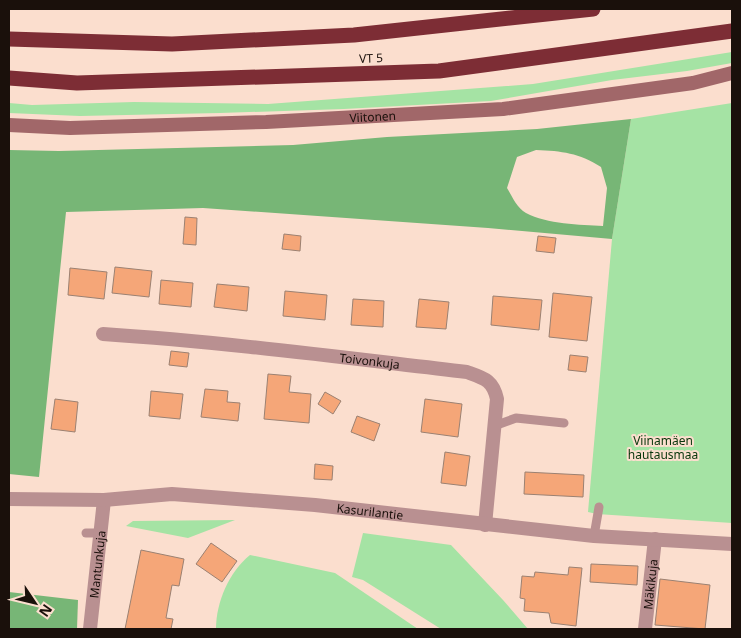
<svg xmlns="http://www.w3.org/2000/svg" width="741" height="638" font-family="'Noto Sans',sans-serif">
  <rect width="100%" height="100%" fill="#fbdece"/>
  <g fill="#a5e3a4">
    <path d="M732 52V63L687 71 612 80 491 101 344 109 220 113 80 116 9 113V103L32 105 134 102 268 104 533 84Z"/>
    <path d="M732 103V523L597 514 588 512 612 239 631 119Z"/>
    <path d="M235 520 188 538 126 526 133 521Z"/>
    <path d="M363 533 451 545 503 600 528 629H441L363 580 352 577Z"/>
    <path d="M250 555 335 573 418 629H216C216 602 229 572 250 555Z"/>
  </g>
  <g fill="#77b676" fill-rule="evenodd">
    <path d="M631 119 612 239 488 228 203 208 66 212 39 477 9 474V150L59 151 293 145 387 137 537 129ZM536 150C562 151 579 153 601 167L607 188 603 226C580 225 547 224 526 213 517 208 512 196 507 188L517 157Z"/>
    <path d="M9 592 78 600 77 629H9Z"/>
  </g>
  <g fill="#f5a678" stroke="#9b8172">
    <path d="M185 217 197 218 196 245 183 244Z"/>
    <path d="M284 234 301 236 300 251 282 249Z"/>
    <path d="M538 236 556 238 554 253 536 251Z"/>
    <path d="M115 267 152 271 149 297 112 293Z"/>
    <path d="M70 268 107 272 104 299 68 295Z"/>
    <path d="M161 280 193 283 191 307 159 304Z"/>
    <path d="M217 284 249 287 247 311 214 307Z"/>
    <path d="M285 291 327 295 325 320 283 316Z"/>
    <path d="M553 293 592 297 587 341 549 337Z"/>
    <path d="M493 296 542 300 539 330 491 325Z"/>
    <path d="M353 299 384 301 383 327 351 325Z"/>
    <path d="M419 299 449 302 446 329 416 327Z"/>
    <path d="M171 351 189 353 187 367 169 365Z"/>
    <path d="M570 355 588 357 586 372 568 370Z"/>
    <path d="M268 374 291 376 289 392 311 394 309 423 264 419Z"/>
    <path d="M205 389 228 391 227 402 240 403 238 421 201 417Z"/>
    <path d="M151 391 183 394 180 419 149 416Z"/>
    <path d="M325 392 341 401 333 414 318 404Z"/>
    <path d="M55 399 78 402 75 432 51 429Z"/>
    <path d="M425 399 462 404 458 437 421 432Z"/>
    <path d="M357 416 380 424 374 441 351 432Z"/>
    <path d="M445 452 470 456 466 486 441 483Z"/>
    <path d="M315 464 333 466 332 480 314 479Z"/>
    <path d="M525 472 584 475 583 497 524 494Z"/>
    <path d="M211 543 237 561 222 582 196 564Z"/>
    <path d="M141 550 184 559 179 586 172 585 166 618 173 619 171 629H125Z"/>
    <path d="M591 564 638 566 637 585 590 582Z"/>
    <path d="M569 567 582 568 576 626 551 623 549 613 524 611 525 599 520 598 522 576 534 577 535 572 568 575Z"/>
    <path d="M660 579 710 585 705 629 655 625Z"/>
  </g>
  <g fill="none" stroke-linecap="round" stroke-linejoin="round">
    <g stroke="#b99091" stroke-width="9">
      <path d="M494 426 516 418 564 423"/>
      <path d="M86 533H100"/>
      <path d="M594 536 599 507"/>
    </g>
    <g stroke="#b99091" stroke-width="14">
      <path id="s1" d="M103 334C225 342 346 358 467 372 484 378 493 380 497 399L485 525"/>
      <path id="s2" d="M90 629 104 500"/>
      <path id="s3" d="M645 629 655 539"/>
    </g>
    <path stroke="#b99091" stroke-width="14" id="s4" d="M9 499 104 500 172 494 315 505 594 536 732 544"/>
    <path stroke="#a16769" stroke-width="14" id="s5" d="M9 125 70 128 266 122 503 109 693 83 732 73"/>
    <g stroke="#7d2d35" stroke-width="15">
      <path d="M9 39 172 44 354 35 593 9"/>
      <path d="M9 78 77 83 439 71 732 31"/>
    </g>
  </g>
  <g text-anchor="middle" dominant-baseline="central" stroke-width="4" stroke-linejoin="round" paint-order="stroke">
    <g font-size="12" fill="#1a100b" stroke="#fbdece">
      <text transform="translate(371 58) rotate(-2)">VT 5</text>
      <text stroke="none"><textPath href="#s5" startOffset="364">Viitonen</textPath></text>
      <text stroke="none"><textPath href="#s1" startOffset="268">Toivonkuja</textPath></text>
      <text stroke="none"><textPath href="#s4" startOffset="362">Kasurilantie</textPath></text>
      <text stroke="none"><textPath href="#s2" startOffset="65">Mantunkuja</textPath></text>
      <text stroke="none"><textPath href="#s3" startOffset="45">Mäkikuja</textPath></text>
    </g>
    <g font-size="12" fill="#08360b" stroke="#fbdece">
      <text x="663" y="440">Viinamäen<tspan x="663" dy="14">hautausmaa</tspan></text>
    </g>
  </g>
  <rect width="741" height="638" fill="none" stroke="#1a100b" stroke-width="20"/>
  <g transform="translate(35 603) rotate(125)" stroke="#fbdece" stroke-width="4" paint-order="stroke">
  <path d="M0-4L9 19L0 12L-9 19Z" fill="#1a100b"/>
  <text y="-8" font-size="14" font-weight="bold" text-anchor="middle" fill="#1a100b">N</text>
  </g>
</svg>
